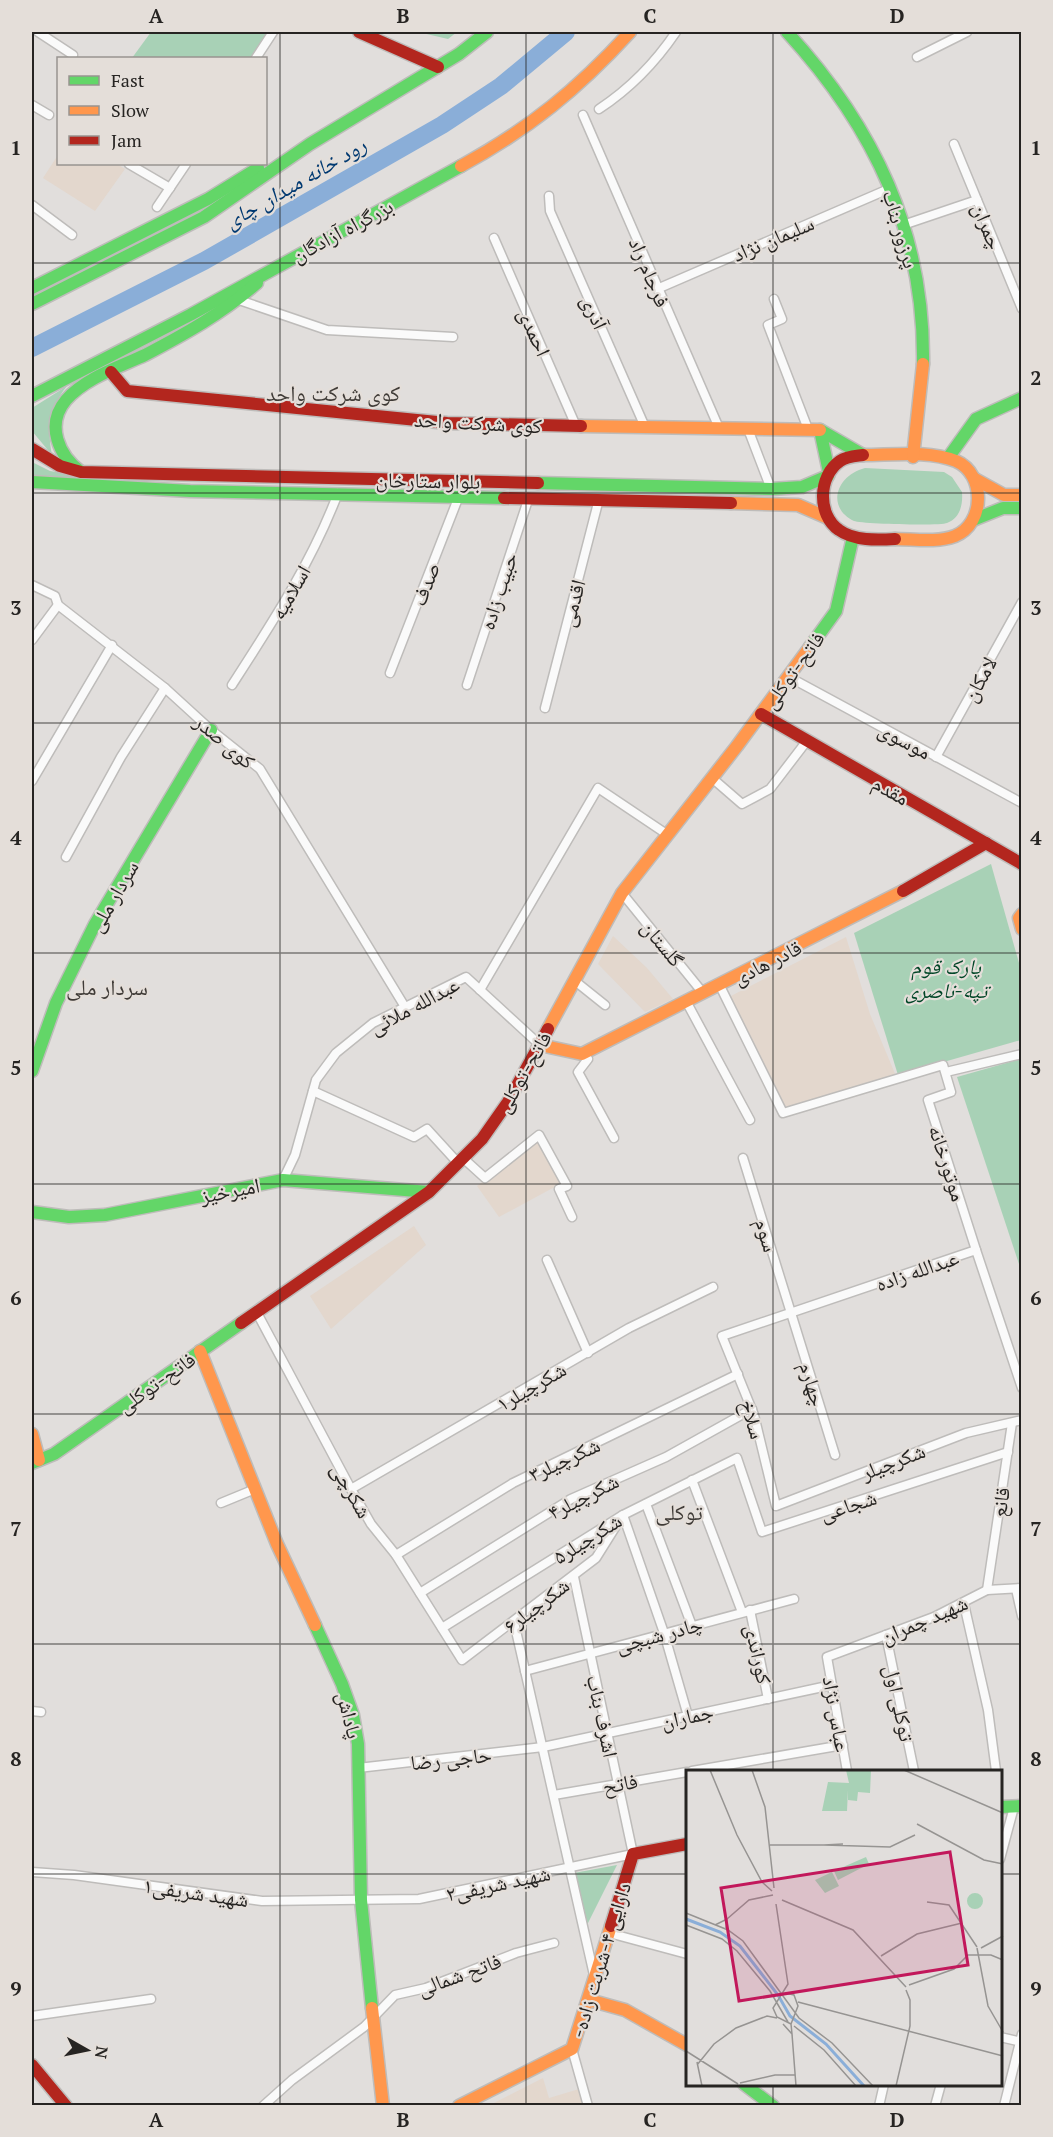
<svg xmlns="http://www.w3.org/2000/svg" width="1053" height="2137" font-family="'PT Serif','Noto Naskh Arabic',serif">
  <rect width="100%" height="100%" fill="#e1dedc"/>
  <g fill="#e3d7cd">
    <path d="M58 155V164H117L125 169 95 211 43 178Z"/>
    <path d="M613 936 647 968 673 999 645 1012 598 964Z"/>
    <path d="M846 937 870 1014 896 1076 784 1109 727 998Z"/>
    <path d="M536 1140 562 1183 499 1217 477 1186Z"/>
    <path d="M414 1226 426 1245 331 1329 310 1296Z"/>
    <path d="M543 2078 549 2098 579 2089 583 2105 488 2106Z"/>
  </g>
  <g fill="#a8d1b6">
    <path d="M151 32H270L251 58H132Z"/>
    <path d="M418 32H457L448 39Z"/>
    <path d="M67 386C49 408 47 428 52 455L32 431V408Z"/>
    <path d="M32 462 50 471 90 478V482L32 476Z"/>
    <path d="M865 468 944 472 952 477 962 492C963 505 960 518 947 523 941 526 861 524 854 521 825 507 837 475 865 468Z"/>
    <path d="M991 864 1021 970V1040L898 1075 854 933Z"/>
    <path d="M1021 1059H1022L1021 1270 957 1077Z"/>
    <path d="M617 1865 587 1925 574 1873Z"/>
  </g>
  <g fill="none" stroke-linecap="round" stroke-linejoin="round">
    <path stroke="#8aaed8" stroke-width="18" d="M32 348 204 261 442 125 501 86 566 32"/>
    <defs>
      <g id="street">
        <path d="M38 32 73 55"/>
        <path d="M917 57 967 32"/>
        <path d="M256 58 273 32"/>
        <path d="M32 105 49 115"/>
        <path d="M599 109C631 88 655 63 676 32"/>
        <path d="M583 115 719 428"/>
        <path d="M954 144 1022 309"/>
        <path d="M129 164 170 188"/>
        <path d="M549 196 550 211 645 427"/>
        <path d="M32 205 72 235"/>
        <path d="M157 207 186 164"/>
        <path d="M903 225 977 200"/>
        <path d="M494 238 576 426"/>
        <path d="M657 289 891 188"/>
        <path d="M774 299 782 319 768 325 808 429"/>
        <path d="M239 300 327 330 453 337"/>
        <path d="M748 429 771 489"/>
        <path d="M32 585 55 596 58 605 165 688 211 730 260 769 405 1007"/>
        <path d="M32 640 58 605"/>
        <path d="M390 673 459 496"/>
        <path d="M789 677 1022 803"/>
        <path d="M232 685C272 623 312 562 338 493"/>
        <path d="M467 685 529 497"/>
        <path d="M545 708 599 499"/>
        <path d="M936 757 1022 602"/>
        <path d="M712 778 742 804 770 789 806 742"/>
        <path d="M32 781 112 645"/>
        <path d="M66 857 121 757 165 688"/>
        <path d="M622 893 703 993"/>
        <path d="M575 981 605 1005"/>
        <path d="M720 986 783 1113 943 1065 951 1092 928 1100 976 1250"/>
        <path d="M480 990 598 788 668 835"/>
        <path d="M686 1001 750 1120"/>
        <path d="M582 1054 588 1059 578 1072 614 1138"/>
        <path d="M946 1072 1022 1054"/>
        <path d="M313 1091 414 1137 427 1129 458 1163"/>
        <path d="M463 1158 485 1178 539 1135 567 1186 559 1189 572 1217"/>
        <path d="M743 1158 835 1455"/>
        <path d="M283 1180 295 1155 316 1080 336 1053 373 1023 466 977 540 1045"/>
        <path d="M547 1260 588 1353"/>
        <path d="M256 1311 351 1489 371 1524 396 1555 462 1660 596 1558 621 1518"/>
        <path d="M1022 1388 976 1250 722 1336 754 1415 776 1506 966 1433 1022 1420"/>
        <path d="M692 1480 742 1612"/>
        <path d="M351 1489 629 1328 713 1287"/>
        <path d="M221 1503 255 1489"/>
        <path d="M646 1504 692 1626"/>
        <path d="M623 1515 664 1633 688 1716"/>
        <path d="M396 1555 513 1483 738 1374"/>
        <path d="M1016 1589 1022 1616"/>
        <path d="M987 1590 1012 1423"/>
        <path d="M420 1593 571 1499 666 1457 752 1409"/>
        <path d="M964 1604 988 1710 996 1771"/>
        <path d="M750 1610 768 1699"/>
        <path d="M514 1622 594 1975"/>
        <path d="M442 1628 623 1515 737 1458 762 1532 1008 1452"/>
        <path d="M886 1635 914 1771"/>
        <path d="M525 1671 794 1599"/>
        <path d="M32 1711 41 1712"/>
        <path d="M358 1768 543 1747 832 1685"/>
        <path d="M692 1771 843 1745"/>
        <path d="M847 1771 827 1657 934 1617 987 1590 1022 1588"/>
        <path d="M554 1795 687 1772"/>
        <path d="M1000 1859 1014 1807"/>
        <path d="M32 1872 74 1875 262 1901 419 1899 633 1854 574 1577"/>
        <path d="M609 1933 687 1954"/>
        <path d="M32 2016 151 1999"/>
        <path d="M1000 2037 1022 2042"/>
        <path d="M572 2049 588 2106"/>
        <path d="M263 2106 292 2080 364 2027 395 1995 426 1988 516 1953 554 1943"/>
        <path d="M879 2106 884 2084"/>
        <path d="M935 2106 941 2084"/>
        <path d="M1004 2106 1022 2034"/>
      </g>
      <g id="fast">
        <path d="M787 32C874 127 925 233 923 364"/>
        <path d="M32 288 208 199 258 168"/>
        <path d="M32 304 204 217 310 144 459 54 487 32"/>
        <path d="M32 396 190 315 461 166"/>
        <path d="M948 458 976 419 1022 398"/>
        <path d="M81 472C59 456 45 425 66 400 85 378 119 367 145 355 185 334 223 313 257 283"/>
        <path d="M829 472 820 430 863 455"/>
        <path d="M32 482 190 491 504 498"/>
        <path d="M538 483 771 489 802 487 828 476"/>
        <path d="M973 520 1003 508H1022"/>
        <path d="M810 647 836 611 853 537"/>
        <path d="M32 1071 56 1003 95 924 211 730"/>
        <path d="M32 1212 69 1217 105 1215 283 1180 429 1192"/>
        <path d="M32 1463 54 1454 241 1323"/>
        <path d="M315 1625 342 1684 353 1715 358 1744 361 1900 372 2008"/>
        <path d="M1000 1807 1022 1806"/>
        <path d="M744 2084 773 2106"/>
      </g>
      <g id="slow">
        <path d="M461 166C529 129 578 89 630 32"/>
        <path d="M581 426 820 430"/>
        <path d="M863 455C892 455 928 450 956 461 986 474 985 524 955 536 937 543 913 539 895 539"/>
        <path d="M913 457 923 364"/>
        <path d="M975 479 1004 495H1022"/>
        <path d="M731 503 798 505 828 518"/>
        <path d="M1022 914 1019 918 1022 929"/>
        <path d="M548 1029 622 893 737 746 810 647"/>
        <path d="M540 1045 582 1054 903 891"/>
        <path d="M200 1351 277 1544 315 1625"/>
        <path d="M32 1434 39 1460"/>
        <path d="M589 2000 625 2010 687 2045"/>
        <path d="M372 2008 383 2106"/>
        <path d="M459 2106 572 2049 611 1926"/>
      </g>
      <g id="jam">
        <path d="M359 32 438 67"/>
        <path d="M111 372 127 391 447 423 581 426"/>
        <path d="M32 449 60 466 81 472 538 483"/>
        <path d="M863 455C856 456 847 456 840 461 818 476 817 515 839 530 854 541 877 540 895 539"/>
        <path d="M504 498 731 503"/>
        <path d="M761 714 1022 864"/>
        <path d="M903 891 986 843"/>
        <path d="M241 1323 429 1192 482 1139 508 1102 548 1029"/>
        <path d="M611 1926 633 1854 687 1844"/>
        <path d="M32 2065 66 2106"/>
      </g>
    </defs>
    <use href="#street" stroke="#bebcba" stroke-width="11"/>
    <use href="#fast" stroke="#bebcba" stroke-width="15"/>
    <use href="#slow" stroke="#bebcba" stroke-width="15"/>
    <use href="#jam" stroke="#bebcba" stroke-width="15"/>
    <use href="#street" stroke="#fafafa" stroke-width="8"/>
    <use href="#fast" stroke="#63d668" stroke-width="12"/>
    <use href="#slow" stroke="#ff974d" stroke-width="12"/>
    <use href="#jam" stroke="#b3261e" stroke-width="12"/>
  </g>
  <path fill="none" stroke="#262422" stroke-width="1.5" stroke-opacity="0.55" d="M280 32V2106M526 32V2106M773 32V1771M32 263H1022M32 493H1022M32 723H1022M32 953H1022M32 1184H1022M32 1414H1022M32 1644H1022M32 1874H687M1000 1874H1022M773 2084V2106"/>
  <g text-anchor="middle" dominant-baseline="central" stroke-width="4.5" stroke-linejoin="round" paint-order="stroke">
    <g font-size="21" fill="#262422" stroke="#e4ded9">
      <text transform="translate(988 226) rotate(68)">چمران</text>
      <text transform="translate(901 229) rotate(74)">پرزور بناب</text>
      <text transform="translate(342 230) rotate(-28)">بزرگراه آزادگان</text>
      <text transform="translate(773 238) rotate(-23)">سلیمان نژاد</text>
      <text transform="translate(650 272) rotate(67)">فرجام راد</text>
      <text transform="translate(595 312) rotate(66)">آذری</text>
      <text transform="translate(535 332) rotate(66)">احمدی</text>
      <text transform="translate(478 422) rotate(3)">کوی شرکت واحد</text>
      <text transform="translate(428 480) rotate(1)">بلوار ستارخان</text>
      <text transform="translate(425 584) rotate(-69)">صدف</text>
      <text transform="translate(498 591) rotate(-72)">حبیب زاده</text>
      <text transform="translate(290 592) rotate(-60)">اسلامیه</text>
      <text transform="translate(572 603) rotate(-75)">اقدمی</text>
      <text transform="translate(793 670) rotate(-54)">فاتح-توکلی</text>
      <text transform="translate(979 679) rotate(-61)">لامکان</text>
      <text transform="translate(905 740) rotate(28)">موسوی</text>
      <text transform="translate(225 741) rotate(40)">کوی صدر</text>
      <text transform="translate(891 790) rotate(29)">مقدم</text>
      <text transform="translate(113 896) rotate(-60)">سردار ملی</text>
      <text transform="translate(663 943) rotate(51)">گلستان</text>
      <text transform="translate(767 962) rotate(-27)">قادر هادی</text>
      <text transform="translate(414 1005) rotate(-28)">عبدالله ملائی</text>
      <text transform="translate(523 1072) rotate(-60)">فاتح-توکلی</text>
      <text transform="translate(948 1163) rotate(72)">موتورخانه</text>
      <text transform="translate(230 1190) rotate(-11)">امیرخیز</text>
      <text transform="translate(767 1235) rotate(73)">سوم</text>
      <text transform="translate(917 1270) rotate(-19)">عبدالله زاده</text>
      <text transform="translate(156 1382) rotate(-35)">فاتح-توکلی</text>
      <text transform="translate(813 1384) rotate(73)">چهارم</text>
      <text transform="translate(531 1386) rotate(-30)">شکرچیلر۱</text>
      <text transform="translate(753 1419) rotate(73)">سلاخ</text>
      <text transform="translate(564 1459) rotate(-25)">شکرچیلر۳</text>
      <text transform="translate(893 1461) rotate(-21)">شکرچیلر</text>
      <text transform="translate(352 1490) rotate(60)">شکرچی</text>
      <text transform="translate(583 1496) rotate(-27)">شکرچیلر۴</text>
      <text transform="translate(1000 1502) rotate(-81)">قانع</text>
      <text transform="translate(848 1505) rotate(-18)">شجاعی</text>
      <text transform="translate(587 1538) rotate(-32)">شکرچیلر۵</text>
      <text transform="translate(536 1605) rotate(-37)">شکرچیلر۶</text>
      <text transform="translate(924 1619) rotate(-23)">شهید چمران</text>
      <text transform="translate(659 1634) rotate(-15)">چادر شبچی</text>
      <text transform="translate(759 1654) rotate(78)">کوراندی</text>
      <text transform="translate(900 1703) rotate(78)">توکلی اول</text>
      <text transform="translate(837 1714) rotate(80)">عباس نژاد</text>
      <text transform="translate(350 1715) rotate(76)">پاداش</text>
      <text transform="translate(603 1716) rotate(78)">اشرف بناب</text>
      <text transform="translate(687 1716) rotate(-12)">جماران</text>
      <text transform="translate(451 1758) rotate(-6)">حاجی رضا</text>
      <text transform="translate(620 1783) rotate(-10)">فاتح</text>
      <text transform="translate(498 1883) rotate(-12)">شهید شریفی۲</text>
      <text transform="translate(196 1892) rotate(8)">شهید شریفی۱</text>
      <text transform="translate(600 1960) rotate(-73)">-دارایی ۴-شربت زاده</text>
      <text transform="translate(459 1974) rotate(-20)">فاتح شمالی</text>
    </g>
    <g font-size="21" font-style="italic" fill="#014627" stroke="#e4ded9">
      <text x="946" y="966">پارک قوم<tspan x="946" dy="24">تپه-ناصری</tspan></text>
    </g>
    <g font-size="22" font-style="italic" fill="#003971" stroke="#e4ded9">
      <text transform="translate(295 182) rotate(-30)">رود خانه میدان چای</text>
    </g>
    <g font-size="22" fill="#3f3b37" stroke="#e4ded9">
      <text x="333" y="392">کوی شرکت واحد</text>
      <text x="107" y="986">سردار ملی</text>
      <text x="679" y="1511">توکلی</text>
    </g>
  </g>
  <g transform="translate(686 1770)">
    <rect width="316" height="316" fill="#e1dedc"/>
    <path d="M160 0H185L184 23 172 22 171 31 162 30V20L161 41H136L142 12 163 13ZM180 87 183 94 152 110 148 101ZM146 102 153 116 139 123 129 110ZM281 131a8 8 0 1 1 16 0a8 8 0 1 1-16 0Z" fill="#a8d1b6"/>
    <path fill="none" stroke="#8aaed8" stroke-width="3" d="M0 149 34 162 54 176 92 225 104 246 140 274 178 316"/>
    <path fill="none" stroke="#969492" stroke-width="1.5" d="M24 0 51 65 76 112 86 121M66 0 79 37 88 118M218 0 317 43M231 54 298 90 317 94M157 74 138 75 204 77 229 65M84 75H138M96 130 167 160 220 217M241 132 263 135 291 177M90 134 102 214 87 238 91 247 105 254M0 143 42 160 57 171 113 248 146 273 187 316M41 149 63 130 87 125M0 155 36 169 51 181 84 221 102 252M29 155 41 149 40 158M291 178 302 236 317 262M295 178 317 166M195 186 231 164 276 153M223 215 268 199 282 185H305L317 190M99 223 108 225 112 236 105 254M112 232 317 286M97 254 106 264 105 254M108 256 138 280 170 316M106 264 110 316M0 281 52 314M11 292 16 316M11 295 28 274 50 258 81 246 91 248M54 313 89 305H109M210 316 224 256V230L220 220"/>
    <path fill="#c2185b" fill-opacity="0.15" stroke="#c2185b" stroke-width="3" d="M264 82 282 195 53 231 35 118Z"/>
    <rect width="316" height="316" fill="none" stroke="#262422" stroke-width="3"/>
  </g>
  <rect width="1053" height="2137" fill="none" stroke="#e4ded9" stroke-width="66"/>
  <rect x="57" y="57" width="210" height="108" fill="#e4ded9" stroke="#989490" stroke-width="1.5"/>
  <rect x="69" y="76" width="30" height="9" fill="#63d668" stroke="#989490" stroke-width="1.5"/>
  <text x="111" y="87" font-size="18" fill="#262422">Fast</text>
  <rect x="69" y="106" width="30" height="9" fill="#ff974d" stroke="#989490" stroke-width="1.5"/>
  <text x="111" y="117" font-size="18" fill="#262422">Slow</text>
  <rect x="69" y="136" width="30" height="9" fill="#b3261e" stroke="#989490" stroke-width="1.5"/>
  <text x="111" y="147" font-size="18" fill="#262422">Jam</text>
  <g transform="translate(87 2050) rotate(99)" stroke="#e4ded9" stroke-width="4.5" paint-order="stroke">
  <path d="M0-4.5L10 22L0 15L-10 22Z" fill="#262422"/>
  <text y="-9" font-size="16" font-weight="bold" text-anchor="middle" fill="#262422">N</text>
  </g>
  <rect x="33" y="33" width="987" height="2071" fill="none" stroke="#262422" stroke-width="2"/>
  <g font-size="20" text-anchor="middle" font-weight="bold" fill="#262422">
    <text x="156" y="23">A</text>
    <text x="403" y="23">B</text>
    <text x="650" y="23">C</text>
    <text x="897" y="23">D</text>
    <text x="16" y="155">1</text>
    <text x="1036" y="155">1</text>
    <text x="16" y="385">2</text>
    <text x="1036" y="385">2</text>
    <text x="16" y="615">3</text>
    <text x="1036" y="615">3</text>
    <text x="16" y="845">4</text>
    <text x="1036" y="845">4</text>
    <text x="16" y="1075">5</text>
    <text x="1036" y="1075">5</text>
    <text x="16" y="1305">6</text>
    <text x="1036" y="1305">6</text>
    <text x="16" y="1536">7</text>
    <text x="1036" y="1536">7</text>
    <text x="16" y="1766">8</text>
    <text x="1036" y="1766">8</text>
    <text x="16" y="1996">9</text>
    <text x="1036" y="1996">9</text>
    <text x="156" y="2127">A</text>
    <text x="403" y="2127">B</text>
    <text x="650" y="2127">C</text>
    <text x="897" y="2127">D</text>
  </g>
</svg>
